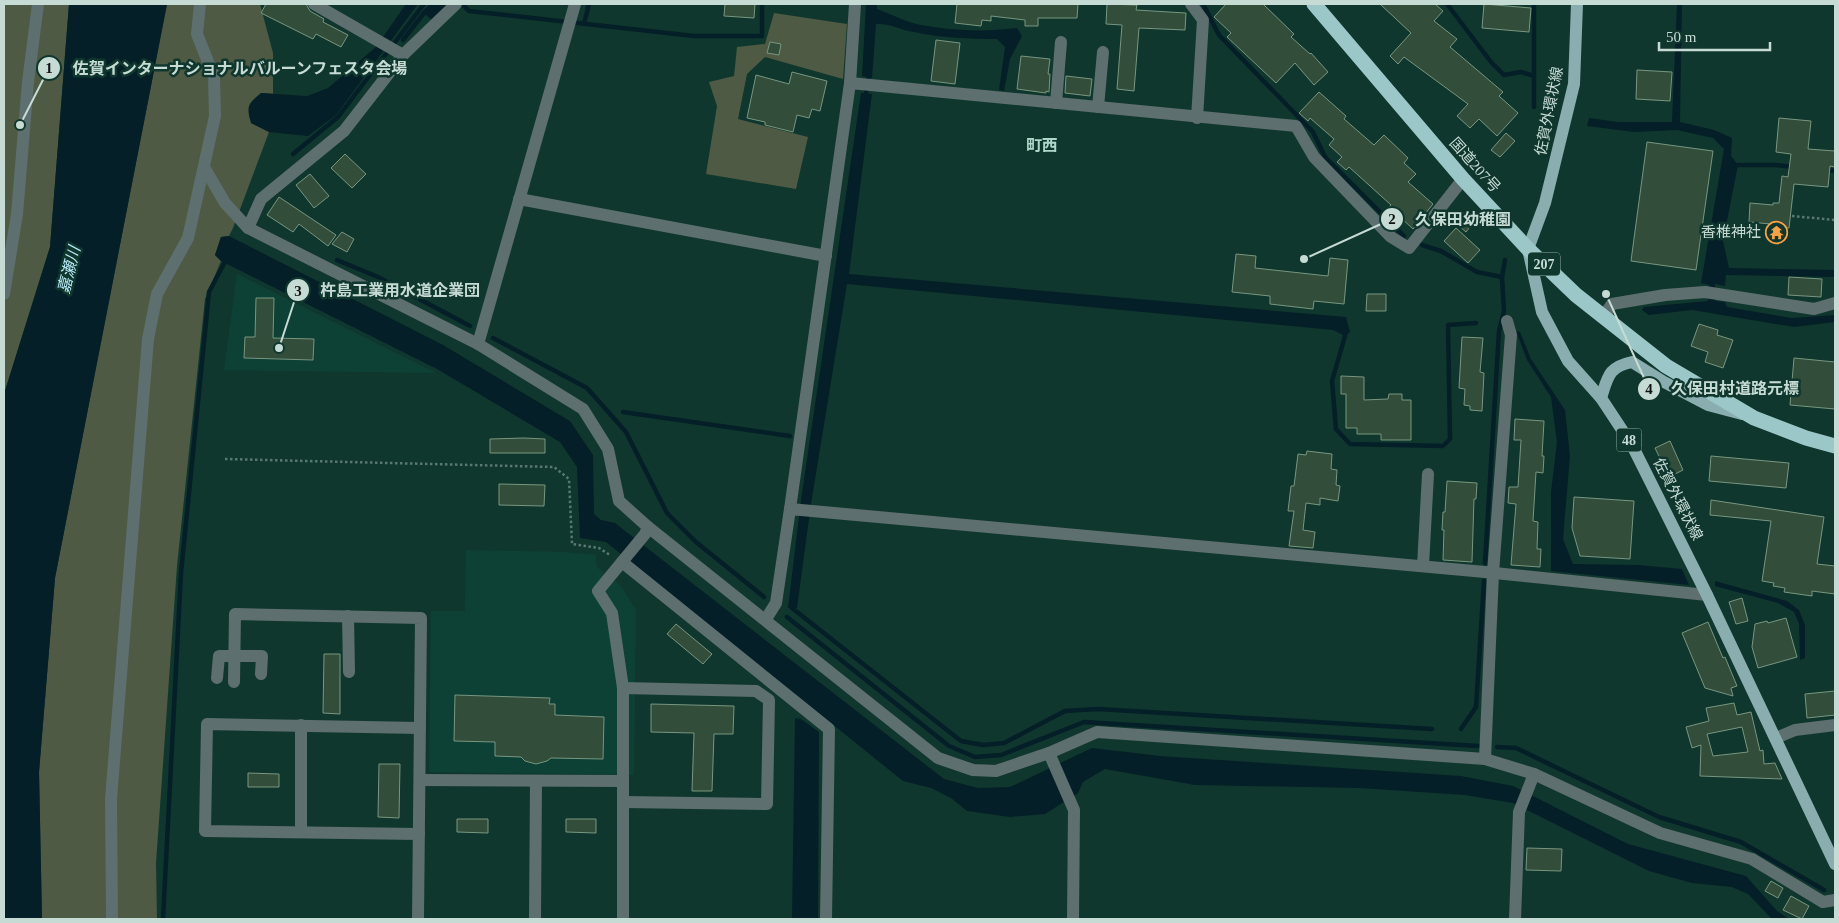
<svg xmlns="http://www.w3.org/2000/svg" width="1839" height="923" font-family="'Times New Roman','Noto Sans JP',serif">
  <rect width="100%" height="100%" fill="#10372e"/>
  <g fill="#0d4136">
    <path d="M237 274 436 373 224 370Z"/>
    <path d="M466 550 564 552 596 555V566L621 586 636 610 634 775 429 772 431 611H465Z"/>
  </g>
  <g fill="#4e5a44">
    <path d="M4 4H69L50 247 4 394Z"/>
    <path d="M167 4H260L273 53V94L261 93 251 123 269 132 233 228 229 236 221 237 215 255 221 261 205 299 177 566 156 863 157 919H42L39 772 55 578Z"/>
    <path d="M774 13 847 24 843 79 765 57 747 74 738 119 808 137 796 189 706 174 717 106 709 82 734 76 737 47 765 44Z"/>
  </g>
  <g fill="#041f27">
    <path d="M69 4H167L55 578 39 772 42 919H4V394L50 247Z"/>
    <path d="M406 4H418L336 115 308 136 269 132 251 123C246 106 248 104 261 93L307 96 328 88 376 47Z"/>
    <path d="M430 4H449L432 20 422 12Z"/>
    <path d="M866 4H877V9C891 14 906 22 921 25 952 31 985 32 1017 28L1022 36 1010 59 1004 91 999 90 1005 47 997 39C969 39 942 38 914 32 900 30 890 23 876 24L872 78 862 76Z"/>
    <path d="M1677 4H1682L1680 122 1714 130 1732 138 1731 156 1738 165 1723 241 1729 268 1835 270V277L1726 275 1725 286 1715 284V301L1725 302 1727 307 1792 318 1835 315V322L1794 327 1692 310 1649 315 1642 310 1644 307 1708 301 1709 285 1701 283 1724 149 1713 138 1677 130 1634 132 1587 126 1589 118 1618 122H1672Z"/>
    <path d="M861 93 872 94 849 274 1346 317 1350 332 1345 336 1333 330 847 284 811 504 797 608H788L801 500Z"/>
    <path d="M229 236 443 345 570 421 593 455 594 514 601 520 615 523 944 779 978 788 1010 787 1092 748 1160 756 1461 776 1513 786 1628 844 1746 876 1777 911 1789 919H1772L1748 894 1732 887 1692 883 1649 871 1513 803 1465 795 1359 788 1195 785 1105 769 1083 782 1078 793 1045 814 1010 817 967 811 951 798 931 788 903 781 606 542 580 538 577 467 560 442 437 369 221 261 215 255 221 237Z"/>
    <path d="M1516 331 1520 332 1531 359 1565 410 1570 456 1563 539 1573 564 1638 565 1682 569 1689 585 1551 571V492L1557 442 1551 397 1527 360Z"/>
    <path d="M1715 581 1787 601 1799 610 1805 625V658L1800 660 1799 624 1794 612 1778 603 1715 586Z"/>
    <path d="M795 718 801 719 819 732 818 919H792Z"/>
  </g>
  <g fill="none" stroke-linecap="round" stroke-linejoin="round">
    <g stroke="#041f27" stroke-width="4.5">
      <path d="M462 4 469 11 694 36H762V4"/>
      <path d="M1203 4 1219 35 1313 132 1325 157 1404 236"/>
      <path d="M1447 4 1491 62 1504 75 1521 72 1534 76"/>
      <path d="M584 24 589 4"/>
      <path d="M403 40 424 13 434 4"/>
      <path d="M866 93 868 78"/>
      <path d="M1534 107V4"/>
      <path d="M293 154 338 117 424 4"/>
      <path d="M1738 165H1775L1794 167"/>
      <path d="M1824 170 1835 171"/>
      <path d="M1422 245 1441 251 1477 272 1502 277"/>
      <path d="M337 260 378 277 470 326"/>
      <path d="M1344 331 1345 336 1332 381 1336 429 1350 444 1443 446 1450 439 1448 325 1476 323"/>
      <path d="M493 338 587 388 626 432 667 513 696 542 764 597"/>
      <path d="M623 412 790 436"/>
      <path d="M1485 563 1499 331 1504 311 1502 277 1505 260"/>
      <path d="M792 608 961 741 983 745 1004 743 1065 711 1098 709 1432 729"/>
      <path d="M787 617 949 746 975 757 1001 755 1084 722 1478 746"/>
      <path d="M1461 729 1476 707 1484 581"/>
      <path d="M1497 747 1516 748 1659 817 1741 842 1824 890"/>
      <path d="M163 919 181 573 209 292 227 258"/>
    </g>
  </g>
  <g fill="#324e3b" stroke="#789680" fill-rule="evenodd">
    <path d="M266 4H306L310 11 324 19 323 22 348 35 341 47 316 34 313 39 261 13Z"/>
    <path d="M725 4H755L754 18 724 16Z"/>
    <path d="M957 4H1078L1077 18H1038V26H1025V20L991 16V21L982 20 981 26 955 23Z"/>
    <path d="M1107 4 1137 5 1136 10 1186 13 1185 30 1139 28 1134 91 1117 89 1122 25 1106 24Z"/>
    <path d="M1226 4H1263L1294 34 1291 37 1310 54 1311 53 1328 72 1314 85 1295 63 1276 83 1227 37 1231 33 1214 17Z"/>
    <path d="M1380 4H1435L1443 11 1434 21 1457 39 1450 47 1503 92 1499 96 1518 113 1497 136 1479 119 1470 128 1457 116 1468 104 1404 57 1398 64 1390 56 1411 33Z"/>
    <path d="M1484 4 1531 8 1529 32 1482 28Z"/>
    <path d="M936 40 960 43 955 84 931 81Z"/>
    <path d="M770 42 781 44 779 55 767 53Z"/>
    <path d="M1021 56 1050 59 1048 74H1050L1049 92 1046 91V93L1017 89Z"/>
    <path d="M1637 70 1672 72 1670 101 1636 99Z"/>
    <path d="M792 72 827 81 820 111 812 109 809 118 797 115 793 132 765 125V122L747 118 756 75 789 84Z"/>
    <path d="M1066 76 1092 79 1090 96 1065 93Z"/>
    <path d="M1319 92 1346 116 1344 119 1374 145 1384 135 1408 158 1404 163 1416 174 1408 182 1433 204 1413 229 1400 217 1397 221 1386 210 1391 205 1349 167 1346 170 1337 162 1342 157 1329 145 1334 139 1310 118 1308 121 1299 113Z"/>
    <path d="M1779 118 1811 121 1808 149 1835 151V167L1830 166 1828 187 1794 184 1789 228 1771 226V224L1749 222 1750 203 1773 205V203H1779L1782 176 1788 177 1791 154 1776 152Z"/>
    <path d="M1506 133 1515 141 1500 157 1491 150Z"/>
    <path d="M1647 142 1713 151 1696 270 1631 261Z"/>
    <path d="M345 154 366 174 352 188 331 168Z"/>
    <path d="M310 174 329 196 314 208 296 185Z"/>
    <path d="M279 197 336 235 328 246 299 224 293 232 267 215Z"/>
    <path d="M1461 211 1474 222 1466 232 1452 220Z"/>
    <path d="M1456 228 1480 250 1468 263 1444 241Z"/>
    <path d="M342 232 354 239 347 252 332 244Z"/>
    <path d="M1236 254 1256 256 1255 268 1328 276 1330 258 1348 260 1344 304 1314 301 1313 309 1270 304V296L1232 292Z"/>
    <path d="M1789 277 1822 279 1821 297 1788 295Z"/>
    <path d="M1367 294H1386V311H1366Z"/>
    <path d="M256 298H274L273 338 314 339 313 360 244 358 245 337H255Z"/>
    <path d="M1699 324 1718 330 1717 335 1733 340 1723 368 1705 362 1708 352 1691 346Z"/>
    <path d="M1462 337 1483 338 1480 372 1484 373 1482 411 1470 410V406L1464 405 1465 389 1459 388Z"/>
    <path d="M1794 358 1835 362V409L1790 405Z"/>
    <path d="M1341 376 1364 377V400L1388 399 1389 394H1402V400H1411V440H1381V434H1357V428H1346V394H1341Z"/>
    <path d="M1515 419 1544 421 1542 456H1544L1543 473 1536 472 1533 521 1538 522 1537 549H1541L1540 567 1511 565 1516 504 1508 503 1509 487H1518L1521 440H1514Z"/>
    <path d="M524 438 545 439V453H490V439Z"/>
    <path d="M1670 441 1683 470 1669 477 1655 448Z"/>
    <path d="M1307 451 1332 454 1331 469 1337 470 1336 485 1340 486 1338 501 1320 498V505L1306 503 1303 530 1315 532 1313 548 1289 546 1294 511H1288L1291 486H1294L1298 454 1306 455Z"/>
    <path d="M1711 456 1789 463 1786 488 1709 481Z"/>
    <path d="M1447 481 1477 483 1476 499H1474L1472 562 1443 560 1444 530H1442L1443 512H1445Z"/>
    <path d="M499 484 545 485 544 506 499 505Z"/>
    <path d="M1574 497 1634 501 1630 559 1580 556 1572 528Z"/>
    <path d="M1711 500 1824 517 1817 564 1835 566V594L1812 591V596L1784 592 1785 588 1773 586 1774 583 1762 581 1771 521 1710 515Z"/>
    <path d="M1742 598 1748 621 1736 624 1729 602Z"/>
    <path d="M1786 618 1797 657 1758 668 1752 647 1755 624 1767 621 1768 623Z"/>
    <path d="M1708 622 1723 658 1725 657 1737 686 1731 688 1733 696 1705 688 1682 633Z"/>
    <path d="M676 624 712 654 703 664 667 634Z"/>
    <path d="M324 654H340V714L323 713Z"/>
    <path d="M1835 691V715L1807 718 1805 694Z"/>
    <path d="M455 695 550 698 549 704H555V715L604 717 603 759 551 758 547 761 536 764 525 761 521 757 495 756V742L454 741Z"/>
    <path d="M1734 703 1737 715 1751 712 1760 751 1763 750 1764 764 1775 763 1782 779 1700 776 1701 745 1692 748 1686 727 1709 721 1706 708ZM1742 727 1748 752 1713 756 1707 734Z"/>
    <path d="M651 704 734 706 733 734H714L712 791H692L694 733 651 732Z"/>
    <path d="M379 764H400L399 818 378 817Z"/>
    <path d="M248 773 279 774V787H248Z"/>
    <path d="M457 819H488V833L457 832Z"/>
    <path d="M566 819H596V833L566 832Z"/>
    <path d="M1527 848 1562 849 1561 871 1526 870Z"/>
    <path d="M1771 881 1783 888 1778 898 1765 891Z"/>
    <path d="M1791 896 1809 906 1802 919 1783 910Z"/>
  </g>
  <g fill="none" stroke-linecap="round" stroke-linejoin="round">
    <g stroke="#597970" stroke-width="2.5" stroke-dasharray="2.5 2.5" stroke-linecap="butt">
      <path d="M1792 216 1835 220"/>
      <path d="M225 459 554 467 569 479 572 544 599 548 610 555"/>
    </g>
    <g stroke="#5e6f6f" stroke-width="12">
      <path d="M314 4 403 55"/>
      <path d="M456 4 403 55 344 131 261 199 248 228 478 344 583 409 608 449 619 501 648 527 938 758 973 770 996 771 1049 753 1097 732 1485 759 1534 774 1660 833 1752 859 1823 902 1835 900"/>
      <path d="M1191 4 1203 20 1197 118"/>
      <path d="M850 83 855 4"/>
      <path d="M1056 103 1061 42"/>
      <path d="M1098 107 1103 52"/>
      <path d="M204 167 225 203 248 228"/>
      <path d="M519 199 826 256"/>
      <path d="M4 294 17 214 28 82 38 4"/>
      <path d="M1603 317 1612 304 1665 295 1705 292 1814 309 1835 303"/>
      <path d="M478 344 575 4"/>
      <path d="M790 509 850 83 1296 126 1314 157 1391 237 1409 248 1463 179"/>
      <path d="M622 562 829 729 826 919"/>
      <path d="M1423 566 1428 474"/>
      <path d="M348 616 349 672"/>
      <path d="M766 619 776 603 790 509 1485 572 1707 595"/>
      <path d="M217 678 219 656H262L261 674"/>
      <path d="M234 682 235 614 421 618 418 919"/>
      <path d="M1776 738 1795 730 1835 725"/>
      <path d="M1049 753 1074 810 1073 919"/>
      <path d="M1485 759 1493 573 1511 335 1507 321"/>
      <path d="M420 780 623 781"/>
      <path d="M623 802 767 804 769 700 756 691 623 688"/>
      <path d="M301 832V725"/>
      <path d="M419 834 205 831 207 724 420 728"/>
      <path d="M112 919 111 799 148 339 157 294 188 238 215 116 214 77 197 34 200 4"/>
      <path d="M535 919 536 781"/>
      <path d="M623 919V688L612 613 598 591 645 534 648 527"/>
      <path d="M1515 919 1519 812 1534 774"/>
    </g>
    <g stroke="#8aaeaf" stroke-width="12">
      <path d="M1577 4 1574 84 1545 203 1528 249 1542 312 1568 361 1601 398 1632 445 1707 595 1835 864"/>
      <path d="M1601 398C1608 377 1608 367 1632 362L1664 382 1708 405 1742 414"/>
    </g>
    <path stroke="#9bc7c8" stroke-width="15" d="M1314 4 1463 179 1528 249 1576 295 1666 366 1754 418 1806 438 1835 446"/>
  </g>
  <defs>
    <symbol id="temple-ring" viewBox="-11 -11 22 22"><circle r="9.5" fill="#10372e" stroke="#f5a246" stroke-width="1.5"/><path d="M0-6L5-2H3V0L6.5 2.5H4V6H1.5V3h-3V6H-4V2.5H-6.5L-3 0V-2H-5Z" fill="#f5a246"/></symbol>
  </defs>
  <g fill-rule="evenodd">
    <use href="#temple-ring" x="1764" y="220" width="25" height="25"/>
  </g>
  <g text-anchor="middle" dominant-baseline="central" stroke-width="5" stroke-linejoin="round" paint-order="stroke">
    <g fill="#10372e" stroke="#8faaa2" stroke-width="1">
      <rect x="1528" y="252.5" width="32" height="23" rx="4"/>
      <rect x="1616.5" y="428.5" width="25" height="23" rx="4"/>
    </g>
    <g font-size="14" font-weight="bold" fill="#c6dbd4">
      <text x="1544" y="264">207</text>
      <text x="1629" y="440">48</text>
    </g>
    <g font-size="15" fill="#c6dbd4" stroke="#10372e">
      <text transform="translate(1549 111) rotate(-79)">佐賀外環状線</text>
      <text transform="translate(1475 165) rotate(48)">国道207号</text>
      <text transform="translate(1678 499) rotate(63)">佐賀外環状線</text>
    </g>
    <g font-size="15" fill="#c6dbd4" stroke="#10372e" text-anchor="end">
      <text x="1761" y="232">香椎神社</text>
    </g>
    <g font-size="16" font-weight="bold" fill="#add7ca" stroke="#10372e">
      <text x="1042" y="145">町西</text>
    </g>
    <g font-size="16" font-style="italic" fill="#baeaf9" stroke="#10372e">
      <text transform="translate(69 270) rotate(-76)">嘉瀬川</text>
    </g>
  </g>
  <path fill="none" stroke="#c6dbd4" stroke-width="2" d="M20 125L49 68M1304 259L1392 219M279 348L298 290M1606 294L1649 389"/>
  <g fill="#c6dbd4" stroke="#10372e" stroke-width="2">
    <circle cx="20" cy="125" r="5"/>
    <circle cx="1304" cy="259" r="5"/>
    <circle cx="279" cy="348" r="5"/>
    <circle cx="1606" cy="294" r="5"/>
    <circle cx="49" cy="68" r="12"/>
    <circle cx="1392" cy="219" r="12"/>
    <circle cx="298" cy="290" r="12"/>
    <circle cx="1649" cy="389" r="12"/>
  </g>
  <g font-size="15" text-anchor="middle" font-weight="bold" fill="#111">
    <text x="49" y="73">1</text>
    <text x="1392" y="224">2</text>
    <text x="298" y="296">3</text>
    <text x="1649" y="394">4</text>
  </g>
  <g font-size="16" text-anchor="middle" font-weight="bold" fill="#c6dbd4" stroke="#10372e" stroke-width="5" stroke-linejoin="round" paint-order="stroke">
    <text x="240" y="74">佐賀インターナショナルバルーンフェスタ会場</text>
    <text x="1463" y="225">久保田幼稚園</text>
    <text x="400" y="296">杵島工業用水道企業団</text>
    <text x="1735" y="394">久保田村道路元標</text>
  </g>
  <rect width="1839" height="923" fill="none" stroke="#c6dbd4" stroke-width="10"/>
  <path d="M1659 42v8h111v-8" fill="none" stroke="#c6dbd4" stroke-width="2.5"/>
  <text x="1666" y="42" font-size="15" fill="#c6dbd4" stroke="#10372e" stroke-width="4" paint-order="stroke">50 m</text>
</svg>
